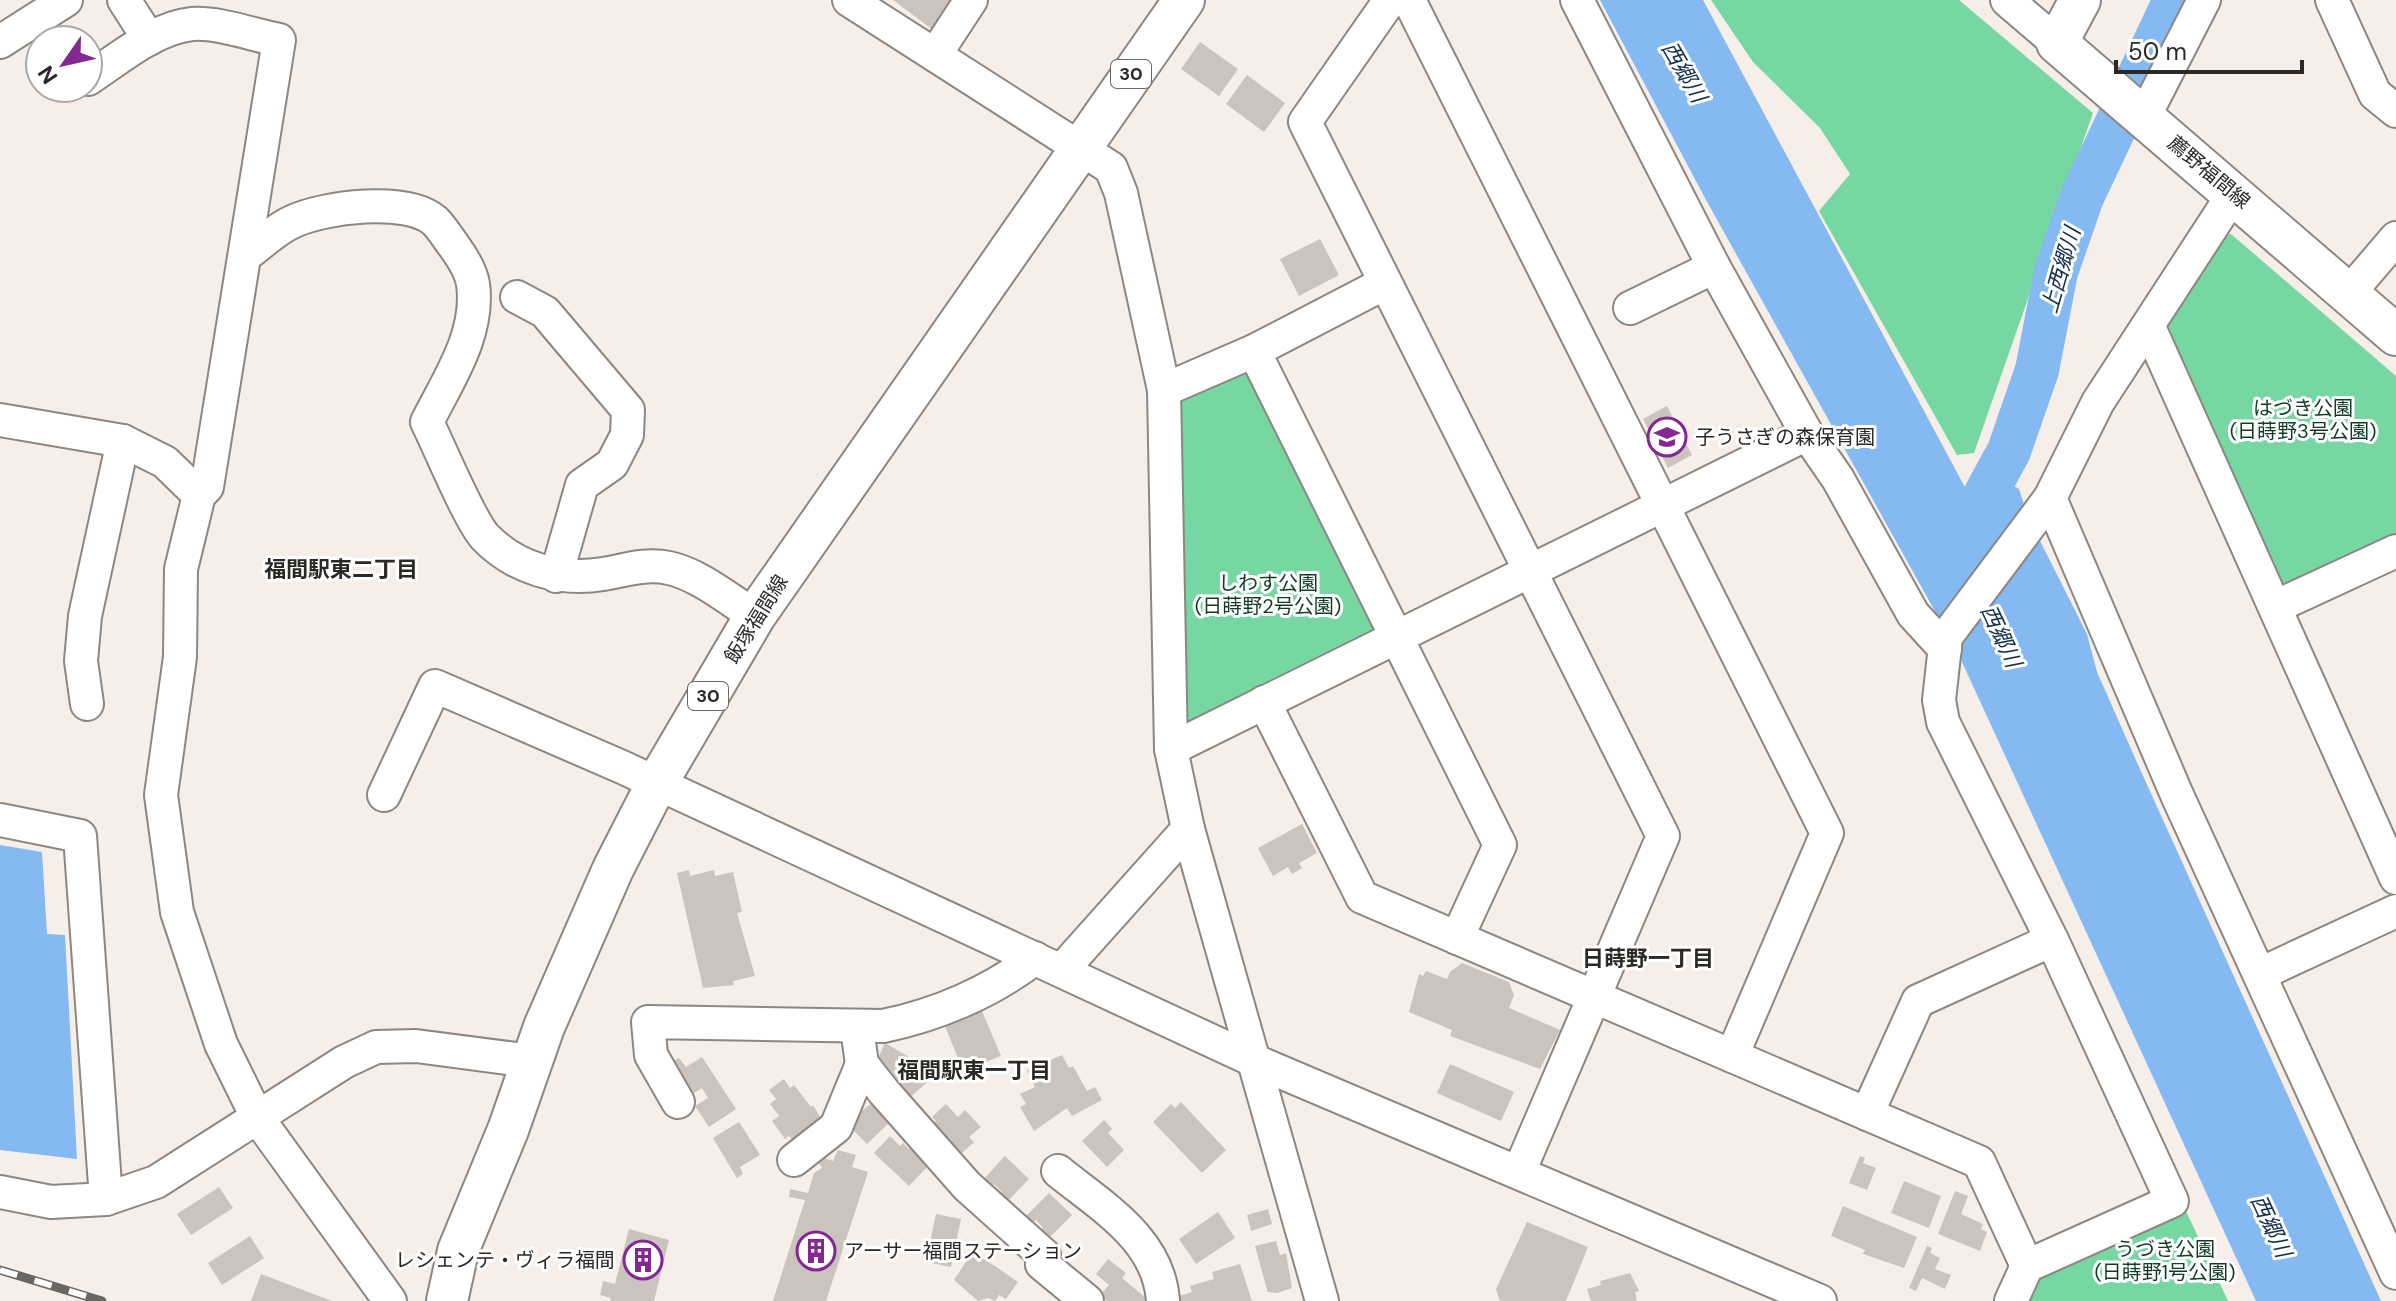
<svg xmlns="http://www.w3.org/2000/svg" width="2396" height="1301" font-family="'DM Sans','Noto Sans JP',sans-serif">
  <rect width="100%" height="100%" fill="#f6eee8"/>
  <g fill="#77d7a3">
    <path d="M1711 0H1959L2093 113 1974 453 1957 455 1819 211 1850 174 1820 128 1753 62Z"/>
    <path d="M2231 234 2396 376V539L2287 590 2276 587 2164 330 2223 235Z"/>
    <path d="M1239 368 1250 371 1378 622 1374 636 1191 728 1182 717 1176 408 1182 399Z"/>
    <path d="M2185 1209 2228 1301H2024L2032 1280Z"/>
  </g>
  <g fill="#84b9f1">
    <path d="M1600 0H1703L1967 491 2012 485 2019 489 2028 517 2087 634 2097 672 2139 767 2381 1301H2256L1956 649 1705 198Z"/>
    <path d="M0 845 42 852 47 934 65 935 77 1159 0 1150Z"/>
  </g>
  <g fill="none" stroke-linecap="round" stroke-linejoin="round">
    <path stroke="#84b9f1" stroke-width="44" d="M1960 541 2009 451 2037 370 2056 272 2082 197 2175 0"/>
  </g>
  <g fill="#cbc4be">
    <path d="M893 0H953L933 30Z"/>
    <path d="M1200 42 1238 69 1219 96 1181 69Z"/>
    <path d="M1247 75 1285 103 1264 132 1226 104Z"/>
    <path d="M1320 239 1339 275 1299 296 1280 259Z"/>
    <path d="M1667 406 1692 455 1668 468 1643 419Z"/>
    <path d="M1302 824 1317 853 1299 863 1302 868 1292 874 1288 867 1273 876 1258 848Z"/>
    <path d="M689 870 690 876 714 870 715 876 733 872 742 912 737 913 755 976 733 981 734 985 703 988 677 873Z"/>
    <path d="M1462 963 1509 982 1514 995 1509 1008 1560 1030 1540 1069 1450 1036 1452 1030 1409 1012 1419 974 1423 976 1426 971 1447 979 1450 972Z"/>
    <path d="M982 1011 1001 1056 963 1071 945 1026Z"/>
    <path d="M885 1043 909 1057 918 1067 921 1064 933 1077 907 1100 875 1065Z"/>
    <path d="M1062 1055 1069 1068 1073 1066 1087 1091 1095 1087 1102 1100 1072 1116 1067 1108 1034 1131 1020 1107 1026 1104 1020 1094 1035 1087 1027 1070Z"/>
    <path d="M702 1057 736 1109 709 1127 695 1106 708 1098 702 1088 689 1096 669 1064 679 1058 686 1067Z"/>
    <path d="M1450 1064 1514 1092 1501 1121 1437 1093Z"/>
    <path d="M784 1079 790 1088 794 1085 811 1107 813 1105 823 1122 794 1141 789 1136 785 1139 772 1121 779 1116 770 1104 776 1099 769 1090Z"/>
    <path d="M873 1102 894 1118 867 1144 850 1127 856 1121 853 1118Z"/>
    <path d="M1181 1102 1226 1150 1202 1173 1153 1122 1171 1104 1175 1108Z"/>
    <path d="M946 1104 958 1117 965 1110 981 1127 969 1137 974 1142 962 1153 956 1147 953 1150 931 1125 936 1121 932 1117Z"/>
    <path d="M1104 1120 1112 1129 1108 1133 1124 1150 1107 1167 1082 1141Z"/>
    <path d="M739 1122 760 1155 740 1167 743 1174 737 1178 713 1138Z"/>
    <path d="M890 1136 900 1146 903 1143 909 1149 912 1146 930 1164 909 1186 874 1153Z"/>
    <path d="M838 1150 856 1155 852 1167 868 1172 826 1301H773L805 1200 789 1197 790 1189 808 1193 814 1173 822 1168 818 1161 824 1158 833 1161Z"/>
    <path d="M1005 1156 1029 1179 1005 1204 997 1197 1002 1192 994 1184 988 1191 980 1183Z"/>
    <path d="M1860 1156 1865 1158 1863 1163 1876 1168 1867 1190 1849 1183Z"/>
    <path d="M1904 1181 1941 1196 1929 1228 1891 1213Z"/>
    <path d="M219 1187 233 1208 191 1235 177 1214Z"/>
    <path d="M1955 1191 1968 1196 1961 1214 1983 1224 1981 1229 1987 1232 1980 1251 1938 1234Z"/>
    <path d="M1049 1193 1072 1215 1047 1240 1039 1232 1043 1228 1036 1220 1031 1225 1024 1218Z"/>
    <path d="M1843 1206 1917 1237 1904 1268 1863 1254 1865 1250 1831 1236Z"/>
    <path d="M1268 1209 1272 1224 1251 1231 1247 1215Z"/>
    <path d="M1218 1212 1235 1238 1196 1264 1179 1239Z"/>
    <path d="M936 1214 961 1219 951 1267 926 1262Z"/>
    <path d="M1527 1222 1588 1247 1566 1301H1500L1496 1289Z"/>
    <path d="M629 1229 669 1240 654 1301H610L611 1298 600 1295 603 1281 615 1284Z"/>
    <path d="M250 1236 264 1258 222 1285 208 1263Z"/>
    <path d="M1276 1241 1280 1255 1286 1253 1292 1288 1277 1293 1268 1292 1266 1286 1255 1246Z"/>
    <path d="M1927 1246 1932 1248 1930 1253 1940 1258 1935 1269 1951 1275 1945 1289 1922 1278 1916 1291 1909 1288Z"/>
    <path d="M973 1251 1018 1282 1006 1299 999 1295 995 1301 988 1298 978 1301 954 1280Z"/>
    <path d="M1108 1259 1126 1273 1122 1278 1147 1299 1145 1301H1107L1100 1295 1109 1285 1096 1274Z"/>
    <path d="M1240 1264 1252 1301H1177L1176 1297 1192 1292 1190 1286 1214 1279 1212 1272Z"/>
    <path d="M1630 1273 1639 1291 1635 1292 1637 1301H1591L1587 1289 1601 1285 1600 1281Z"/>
    <path d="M261 1274 332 1301H251Z"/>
  </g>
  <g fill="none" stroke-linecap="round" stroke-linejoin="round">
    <defs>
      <g id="minor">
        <path d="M124 0 149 39"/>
        <path d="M849 0 1111 168 1121 193 1164 390 1171 749 1188 829 1322 1301"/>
        <path d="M1390 0 1305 122 1663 836 1519 1172"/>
        <path d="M1409 0 1827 833 1732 1056"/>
        <path d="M1577 0 1714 267 1807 434 1838 479 1913 614 1945 649"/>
        <path d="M2007 0 2057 43"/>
        <path d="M2332 0 2375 94 2396 111"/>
        <path d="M0 42 66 0"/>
        <path d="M935 55 971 0"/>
        <path d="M88 79C119 59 154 28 192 24 218 22 253 35 279 40L207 487 199 495 181 569 180 657 161 795 177 912 221 1044 257 1117 390 1301"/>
        <path d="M2144 117 2204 0"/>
        <path d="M247 254C261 244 276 229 292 222 323 207 407 196 435 221 442 228 448 238 454 246 462 257 471 271 473 284 480 334 448 380 427 422 440 448 469 519 485 537 516 569 560 581 603 574 626 570 646 563 669 568 700 575 728 599 755 616"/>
        <path d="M2349 293 2396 238"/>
        <path d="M517 297 545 312 628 410 627 435 612 464 582 485 556 576"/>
        <path d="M1630 308 1714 267"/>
        <path d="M2149 327 2396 878"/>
        <path d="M1254 351 1500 845 1457 938"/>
        <path d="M1164 390 1254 351 1385 283"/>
        <path d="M0 420 123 441 165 462 199 495"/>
        <path d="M2050 498 2177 795 2396 1273"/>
        <path d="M2275 607 2396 551"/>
        <path d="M1264 702 1362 897 1979 1162 2027 1266"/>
        <path d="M87 704 81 661 85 616 123 441"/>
        <path d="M1171 749 1807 434"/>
        <path d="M384 795 435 686 622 767 1255 1061 1820 1301"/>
        <path d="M0 820 80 836 106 1199"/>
        <path d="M1062 970 1188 829"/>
        <path d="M2260 974 2396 911"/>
        <path d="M857 1028 862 1064 884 1092 967 1186 1044 1255 1042 1264 1087 1301"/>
        <path d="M678 1102 651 1055 648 1022 883 1026C937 1015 991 992 1035 958"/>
        <path d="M1867 1114 1918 1001 2052 940"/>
        <path d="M794 1160 836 1127 862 1064"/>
        <path d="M1058 1171C1102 1207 1159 1239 1163 1301"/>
        <path d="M0 1192 51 1202 106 1199 156 1182 344 1062 376 1047 416 1046 531 1061"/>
        <path d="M2011 1301 2027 1266 2172 1201 2052 940 1943 722 1939 700 1946 637 2050 498 2098 402 2234 193"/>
      </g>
      <g id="major">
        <path d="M2080 0 2057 43 2396 335"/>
        <path d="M447 1301 458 1251 508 1130 544 1027 613 869 657 783 755 616 1184 0"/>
      </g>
    </defs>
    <use href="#minor" stroke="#8d8681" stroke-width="36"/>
    <use href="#major" stroke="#8d8681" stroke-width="44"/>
    <use href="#minor" stroke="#fff" stroke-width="32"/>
    <use href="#major" stroke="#fff" stroke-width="40"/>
    <defs>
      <path id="rail" d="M0 1270 102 1301"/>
    </defs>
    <use href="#rail" stroke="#696561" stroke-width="9"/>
    <use href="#rail" stroke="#fff" stroke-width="6" stroke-dasharray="18" stroke-linecap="butt"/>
  </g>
  <defs>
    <symbol id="school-ring" viewBox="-11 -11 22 22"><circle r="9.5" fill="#fff" stroke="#852792" stroke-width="1.5"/><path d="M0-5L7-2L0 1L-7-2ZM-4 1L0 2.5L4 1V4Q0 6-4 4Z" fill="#852792"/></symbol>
    <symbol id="building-ring" viewBox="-11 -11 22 22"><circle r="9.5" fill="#fff" stroke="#852792" stroke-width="1.5"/><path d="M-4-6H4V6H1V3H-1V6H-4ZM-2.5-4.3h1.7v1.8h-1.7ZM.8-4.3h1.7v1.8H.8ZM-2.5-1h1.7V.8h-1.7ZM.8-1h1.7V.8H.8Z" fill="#852792"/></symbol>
  </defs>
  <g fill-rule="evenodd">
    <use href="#school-ring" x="1645" y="415" width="44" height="44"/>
    <use href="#building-ring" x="794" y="1229" width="44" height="44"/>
    <use href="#building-ring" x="621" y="1238" width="44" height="44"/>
  </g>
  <g text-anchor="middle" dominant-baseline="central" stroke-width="6" stroke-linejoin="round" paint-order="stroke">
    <g fill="#fff" stroke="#6b6967" stroke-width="2">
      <rect x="1111" y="60" width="40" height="28" rx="6"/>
      <rect x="688" y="682" width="40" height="28" rx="6"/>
    </g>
    <g font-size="18" font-weight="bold" fill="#2b2926">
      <text x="1131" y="74">30</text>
      <text x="708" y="696">30</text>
    </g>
    <g font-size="20" fill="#2b2926" stroke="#fff">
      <text transform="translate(2209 172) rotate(40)">薦野福間線</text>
      <text transform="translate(756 619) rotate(-58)">飯塚福間線</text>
    </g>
    <g font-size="20" fill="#103c26" stroke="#fff">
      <text x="2303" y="408">はづき公園<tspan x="2303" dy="23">(日蒔野3号公園)</tspan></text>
      <text x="1268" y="583">しわす公園<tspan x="1268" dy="23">(日蒔野2号公園)</tspan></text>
      <text x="2165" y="1249">うづき公園<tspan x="2165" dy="23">(日蒔野1号公園)</tspan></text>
    </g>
    <g font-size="20" fill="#2b2926" stroke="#fff" text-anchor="start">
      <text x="1695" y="437">子うさぎの森保育園</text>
      <text x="844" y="1251">アーサー福間ステーション</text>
      <text x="615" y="1260" text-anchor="end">レシェンテ・ヴィラ福間</text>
    </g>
    <g font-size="22" font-style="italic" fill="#132f4b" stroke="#fff">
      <text transform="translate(1684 72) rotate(60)">西郷川</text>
      <text transform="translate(2061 270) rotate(-74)">上西郷川</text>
      <text transform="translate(2001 636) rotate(65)">西郷川</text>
      <text transform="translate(2271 1226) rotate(65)">西郷川</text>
    </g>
    <g font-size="22" font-weight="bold" fill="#2b2926" stroke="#fff">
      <text x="341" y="569">福間駅東二丁目</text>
      <text x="1648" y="958">日蒔野一丁目</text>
      <text x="974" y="1070">福間駅東一丁目</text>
    </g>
  </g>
  <g transform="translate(64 64) rotate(236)"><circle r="38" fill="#ffffff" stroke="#aaa9a8" stroke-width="2"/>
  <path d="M0-6L14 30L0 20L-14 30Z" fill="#852792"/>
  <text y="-12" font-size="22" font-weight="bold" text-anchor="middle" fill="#2b2926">N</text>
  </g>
  <path d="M2116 60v12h186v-12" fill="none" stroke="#2b2926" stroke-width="4"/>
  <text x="2128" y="60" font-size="24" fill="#2b2926" stroke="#ffffff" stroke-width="6" paint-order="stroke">50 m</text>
</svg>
